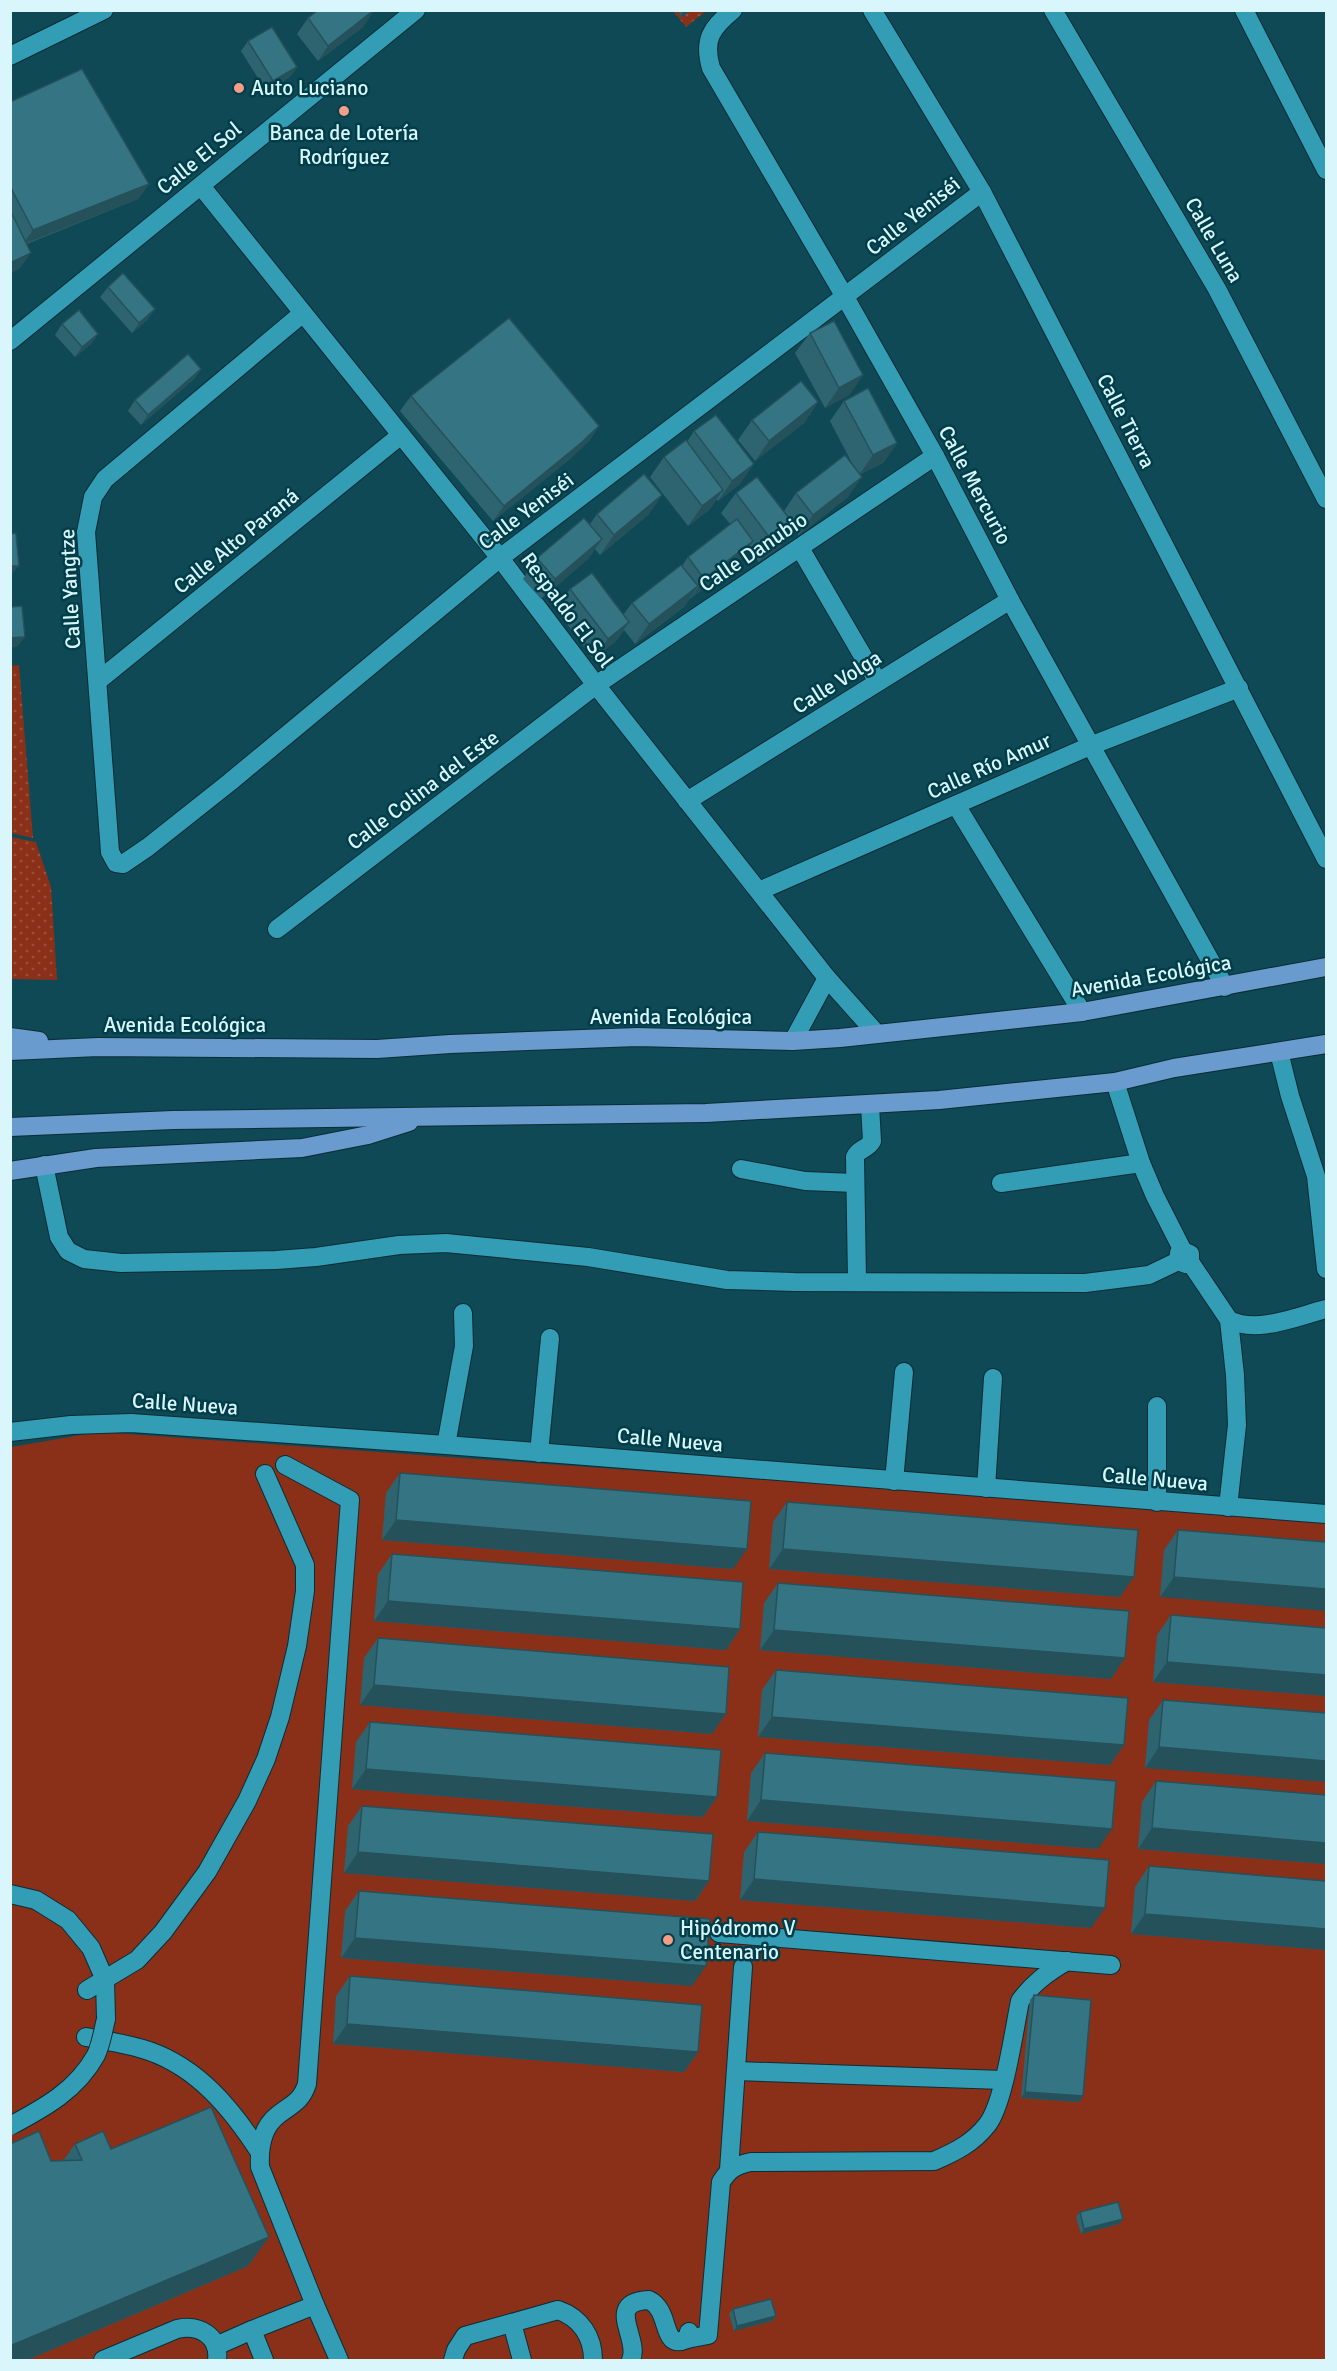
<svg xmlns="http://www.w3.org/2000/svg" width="1337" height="2371" font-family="Signika,sans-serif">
  <defs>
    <pattern id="grass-dots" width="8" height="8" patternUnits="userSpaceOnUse" patternTransform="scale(1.5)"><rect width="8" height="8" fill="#8b3018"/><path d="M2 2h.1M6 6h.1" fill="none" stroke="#9b4f3a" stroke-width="1.8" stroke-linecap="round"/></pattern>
  </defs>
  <rect width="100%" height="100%" fill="#0f4955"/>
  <g fill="url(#grass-dots)">
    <path d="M673 11H706L686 27Z"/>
    <path d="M19 665 33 838 11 833 10 666Z"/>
    <path d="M11 837 36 842 51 887 57 980 11 979Z"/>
  </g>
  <path fill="#8b3018" d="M99 1432 1326 1520V2360H11V1447Z"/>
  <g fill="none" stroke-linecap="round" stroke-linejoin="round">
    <defs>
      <g id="minor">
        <path d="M733 10C711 28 703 40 711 68L845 297 935 456 1010 600 1225 987"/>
        <path d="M872 10 982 192 1326 859"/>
        <path d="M1053 10 1217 289 1326 499"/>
        <path d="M1244 10 1326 170"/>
        <path d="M10 56 104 10"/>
        <path d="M201 186 500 558 596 685 827 978 877 1034"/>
        <path d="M303 313 105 479 93 497 86 532 110 852 116 863 123 864 148 847 230 782 500 558 982 192"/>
        <path d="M10 341 416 10"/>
        <path d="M800 548 878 682"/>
        <path d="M98 681 401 435"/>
        <path d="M687 801 1010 600"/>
        <path d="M956 805 1082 1012"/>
        <path d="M759 891 1090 746 1239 688"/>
        <path d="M277 929 596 685 935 456"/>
        <path d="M793 1041 827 978"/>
        <path d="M1279 1052 1290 1096 1316 1176 1326 1269"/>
        <path d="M1115 1082 1141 1163 1155 1196 1183 1251"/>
        <path d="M44 1165 59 1237 68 1251 84 1259 121 1263 276 1260 316 1257 399 1245 446 1243 588 1257 727 1280 794 1282 1085 1283 1149 1275 1178 1261"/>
        <path d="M741 1169 805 1181 855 1183"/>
        <path d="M1001 1183 1141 1163"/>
        <path d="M1186 1264 1178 1261 1179 1253 1183 1251 1190 1254V1262L1229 1320C1258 1334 1298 1316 1326 1309"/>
        <path d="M857 1281 855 1157C858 1149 868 1149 872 1141L870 1105"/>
        <path d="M1157 1406V1502"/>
        <path d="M10 1432 71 1425 131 1423 446 1445 1326 1514"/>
        <path d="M446 1445 464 1346 463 1313"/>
        <path d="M539 1453 550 1338"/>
        <path d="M894 1481 904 1372"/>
        <path d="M986 1488 993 1378"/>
        <path d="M1228 1507 1237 1425 1235 1375 1229 1320"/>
        <path d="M10 1894 36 1900 68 1920 91 1948 105 1980 106 2019"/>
        <path d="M719 1933 1111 1965"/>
        <path d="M87 1990 137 1960 163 1932 207 1872 247 1801 266 1759 280 1717 297 1646 305 1591V1565L265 1474"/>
        <path d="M86 2037C106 2041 129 2044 149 2051 198 2068 231 2108 259 2151"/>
        <path d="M736 2071 1003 2080"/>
        <path d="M729 2170 743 1967"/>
        <path d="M315 2305 339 2360"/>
        <path d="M512 2323 522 2360"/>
        <path d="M252 2330 315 2305 260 2167C259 2148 262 2127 278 2115 292 2104 301 2102 307 2084L350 1500 285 1465"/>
        <path d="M687 2339 708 2335 721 2182C729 2169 736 2165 751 2162L934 2161C955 2152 973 2143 987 2125 1004 2104 1014 2030 1020 2001 1033 1983 1048 1972 1067 1961"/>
        <path d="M216 2346 252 2330 264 2360"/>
        <path d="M103 2360 177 2329C199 2324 220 2336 217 2360"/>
        <path d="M453 2360 456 2350 465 2336 558 2310C581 2318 593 2337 593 2360"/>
        <path d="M631 2360C641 2339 603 2302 649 2300 672 2311 660 2351 687 2339L689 2332"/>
      </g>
      <g id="major">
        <path d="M10 1037 39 1041"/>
        <path d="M10 1051 98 1047 377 1049 450 1044 637 1037 793 1041 840 1038 1082 1012 1326 967"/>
        <path d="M10 1127 173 1120 706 1113 939 1100 1115 1082 1174 1068 1326 1044"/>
        <path d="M10 1171 96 1158 302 1148 368 1135 409 1122"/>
      </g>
    </defs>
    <use href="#minor" stroke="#0c2d34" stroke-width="20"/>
    <use href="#major" stroke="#0c2d34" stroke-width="20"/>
    <use href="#minor" stroke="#329db5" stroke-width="18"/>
    <use href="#major" stroke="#699bce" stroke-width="18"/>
    <defs>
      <path id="minor-bridge" d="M10 2126C44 2108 77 2090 96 2055 101 2045 103 2031 106 2019"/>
    </defs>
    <use href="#minor-bridge" stroke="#0c2d34" stroke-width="20" stroke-linecap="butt"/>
    <use href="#minor-bridge" stroke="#329db5" stroke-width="18"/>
  </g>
  <g fill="#2e6470">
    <path d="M679 10H691L683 17 680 16Z"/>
    <path d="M308 18 363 27 318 61 297 34Z"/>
    <path d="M248 41 297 67 290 77 266 91 241 51Z"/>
    <path d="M10 102 149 184 138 199 27 244 20 268 10 273Z"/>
    <path d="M108 287 155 309 147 320 132 333 100 297Z"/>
    <path d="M62 324 98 334 91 344 75 357 55 335Z"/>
    <path d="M810 333 863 375 849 395 825 408 795 353Z"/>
    <path d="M201 369 194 379 141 425 128 411 135 400Z"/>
    <path d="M411 396 599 426 589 441 570 459 493 521 400 411Z"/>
    <path d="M844 401 897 443 883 463 860 474 848 497 799 535 794 528 781 546 759 562 748 548 739 561 690 599V598L684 607 635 644 624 630 615 642 593 659 556 609 570 589 623 615 632 603 682 566 688 557 730 524 721 513 736 493 784 511 796 493 854 467 830 421Z"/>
    <path d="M818 402 804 423 755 461 738 440 752 420Z"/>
    <path d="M694 431 740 484 718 501 717 499 709 510 688 526 650 477 664 457 687 442Z"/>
    <path d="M662 495 648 515 600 555 595 549 588 559 541 599 523 579 537 558 590 524 597 514Z"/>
    <path d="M400 1473 733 1569 382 1540 386 1493Z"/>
    <path d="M787 1502 1120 1597 769 1569 773 1522Z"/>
    <path d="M1178 1530 1326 1542 1160 1597 1164 1550Z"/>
    <path d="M392 1554 740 1629 726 1650 374 1621 378 1574Z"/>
    <path d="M778 1583 1111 1679 760 1650 764 1603Z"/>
    <path d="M1171 1615 1326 1628V1696L1153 1682 1157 1635Z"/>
    <path d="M378 1638 712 1734 360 1705 364 1658Z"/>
    <path d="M776 1670 1124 1745 1110 1765 758 1737 762 1690Z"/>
    <path d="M1163 1700 1326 1713 1145 1768 1149 1720Z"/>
    <path d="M370 1722 717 1797 703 1817 352 1789 356 1742Z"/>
    <path d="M765 1753 1098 1849 747 1821 751 1773Z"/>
    <path d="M1156 1781 1326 1795V1864L1138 1849 1142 1802Z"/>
    <path d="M362 1806 709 1881 695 1901 344 1873 348 1826Z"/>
    <path d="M758 1832 1091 1928 740 1900 744 1852Z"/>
    <path d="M1149 1866 1326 1881V1950L1131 1934 1135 1887Z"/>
    <path d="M359 1891 692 1986 341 1958 345 1911Z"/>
    <path d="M350 1976 698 2052 684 2072 333 2044 336 1996Z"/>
    <path d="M1034 1995 1083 2096 1079 2102 1021 2098 1030 2000Z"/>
    <path d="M75 2144 111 2149 248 2266 25 2361H10L51 2161H63Z"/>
    <path d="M1080 2212 1123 2219 1119 2224 1081 2234 1076 2217Z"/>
    <path d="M733 2309 776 2316 772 2321 734 2331 729 2314Z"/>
  </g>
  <g fill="#25515b">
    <path d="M684 10H691L683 17 680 16Z"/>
    <path d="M374 11 363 27 318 61 328 46Z"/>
    <path d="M297 67 290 77 266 91 273 81Z"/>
    <path d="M149 184 138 199 22 245 33 230Z"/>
    <path d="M31 253 20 268 10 273V263Z"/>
    <path d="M155 309 147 320 132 333 139 323Z"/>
    <path d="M98 334 91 344 75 357 82 347Z"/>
    <path d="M201 369 194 379 141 425 148 415Z"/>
    <path d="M863 375 849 395 825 408 839 388Z"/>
    <path d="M818 402 804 423 755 461 769 441Z"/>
    <path d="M599 426 589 441 570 459 493 521 504 506Z"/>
    <path d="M897 443 883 463 859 475 873 455Z"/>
    <path d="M754 464 740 484 718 501 732 481Z"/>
    <path d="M862 477 848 497 799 535 813 515Z"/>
    <path d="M723 490 709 510 688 526 702 506Z"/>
    <path d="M662 495 648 515 600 555 614 535Z"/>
    <path d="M795 526 781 546 759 562 773 542Z"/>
    <path d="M602 539 588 559 541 599 555 579Z"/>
    <path d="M753 541 739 561 690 599 704 579Z"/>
    <path d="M10 566H19L10 576Z"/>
    <path d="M698 586 684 607 635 644 649 624Z"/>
    <path d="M629 622 615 642 593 659 608 639Z"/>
    <path d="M25 637 17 647 10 648V638Z"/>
    <path d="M396 1520 747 1549 733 1569 382 1540Z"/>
    <path d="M783 1549 1134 1577 1120 1597 769 1569Z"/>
    <path d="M1174 1577 1326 1589V1611L1160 1597Z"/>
    <path d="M388 1601 740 1629 726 1650 374 1621Z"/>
    <path d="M774 1630 1125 1658 1111 1679 760 1650Z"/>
    <path d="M1167 1662 1326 1675V1696L1153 1682Z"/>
    <path d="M374 1685 726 1714 712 1734 360 1705Z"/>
    <path d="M772 1717 1124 1745 1110 1765 758 1737Z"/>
    <path d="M1159 1747 1326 1761V1782L1145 1768Z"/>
    <path d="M366 1769 717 1797 703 1817 352 1789Z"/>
    <path d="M761 1800 1112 1829 1098 1849 747 1821Z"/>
    <path d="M1152 1828 1326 1843V1864L1138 1849Z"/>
    <path d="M358 1852 709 1881 695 1901 344 1873Z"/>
    <path d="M754 1879 1105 1908 1091 1928 740 1900Z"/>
    <path d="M1145 1914 1326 1929V1950L1131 1934Z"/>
    <path d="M355 1938 706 1966 692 1986 341 1958Z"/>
    <path d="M347 2024 698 2052 684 2072 333 2044Z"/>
    <path d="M1025 2092 1083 2096 1079 2102 1021 2098Z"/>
    <path d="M1123 2219 1119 2224 1081 2234 1084 2229Z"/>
    <path d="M269 2237 248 2266 25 2361H10V2346Z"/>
    <path d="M776 2316 772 2321 734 2331 737 2326Z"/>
  </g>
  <g fill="#357482" stroke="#25515b" stroke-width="1.5">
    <path d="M318 10H374L328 46 308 18Z"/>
    <path d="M272 27 297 67 273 81 248 41Z"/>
    <path d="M82 69 149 184 33 230 10 186V102Z"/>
    <path d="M10 210 31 253 10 263Z"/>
    <path d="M123 273 155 309 139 323 108 287Z"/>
    <path d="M79 310 98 334 82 347 62 324Z"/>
    <path d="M509 318 599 426 581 443 504 506 411 396Z"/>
    <path d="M834 321 863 375 839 388 810 333Z"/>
    <path d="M188 354 201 369 148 415 135 400Z"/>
    <path d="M801 381 818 402 769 441 752 420Z"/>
    <path d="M868 388 897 443 873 455 844 401Z"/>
    <path d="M716 415 754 464 732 481 694 431Z"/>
    <path d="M686 440 723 490 702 506 664 457Z"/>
    <path d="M845 455 862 477 813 515 796 493Z"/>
    <path d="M644 474 662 495 614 535 597 514Z"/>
    <path d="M757 477 795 526 773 542 736 493Z"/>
    <path d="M584 518 602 539 555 579 537 558Z"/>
    <path d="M737 519 753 541 704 579 688 557Z"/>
    <path d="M16 533 19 566H10V534Z"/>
    <path d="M681 565 698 586 649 624 632 603Z"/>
    <path d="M592 573 629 622 608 639 570 589Z"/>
    <path d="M22 606 25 637 10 638V607Z"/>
    <path d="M400 1473 751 1501 747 1549 396 1520Z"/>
    <path d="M787 1502 1138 1530 1134 1577 783 1549Z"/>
    <path d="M1178 1530 1326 1542V1589L1174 1577Z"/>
    <path d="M392 1554 743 1582 740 1629 388 1601Z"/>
    <path d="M778 1583 1129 1611 1125 1658 774 1630Z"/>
    <path d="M1171 1615 1326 1628V1675L1167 1662Z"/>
    <path d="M378 1638 729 1667 726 1714 374 1685Z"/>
    <path d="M776 1670 1128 1698 1124 1745 772 1717Z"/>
    <path d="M1163 1700 1326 1713V1761L1159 1747Z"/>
    <path d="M370 1722 721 1750 717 1797 366 1769Z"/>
    <path d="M765 1753 1116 1781 1112 1829 761 1800Z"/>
    <path d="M1156 1781 1326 1795V1843L1152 1828Z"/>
    <path d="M362 1806 713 1834 709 1881 358 1852Z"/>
    <path d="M758 1832 1109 1860 1105 1908 754 1879Z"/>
    <path d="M1149 1866 1326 1881V1929L1145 1914Z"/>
    <path d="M359 1891 710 1919 706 1966 355 1938Z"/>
    <path d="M350 1976 702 2005 698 2052 347 2024Z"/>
    <path d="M1034 1995 1091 2000 1083 2096 1025 2092Z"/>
    <path d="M211 2107 269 2237 10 2346V2144L39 2131 51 2161 82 2160 75 2144 103 2131 111 2149Z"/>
    <path d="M1118 2202 1123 2219 1084 2229 1080 2212Z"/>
    <path d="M771 2299 776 2316 737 2326 733 2309Z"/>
  </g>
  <g fill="#f49e87" stroke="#003e4a" stroke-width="2">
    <circle cx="239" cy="88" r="6"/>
    <circle cx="344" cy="111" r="6"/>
    <circle cx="668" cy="1940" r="6"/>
  </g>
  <g text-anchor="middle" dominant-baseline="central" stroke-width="5" stroke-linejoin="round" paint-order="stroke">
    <g font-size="21" fill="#daf6fd" stroke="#003e4a" text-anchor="start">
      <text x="251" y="88">Auto Luciano</text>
      <text x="344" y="133" text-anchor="middle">Banca de Lotería<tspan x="344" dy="24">Rodríguez</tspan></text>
      <text x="680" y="1928">Hipódromo V<tspan x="680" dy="24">Centenario</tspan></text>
    </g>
    <g font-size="21" fill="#daf6fd" stroke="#003e4a">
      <text transform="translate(199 158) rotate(-39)">Calle El Sol</text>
      <text transform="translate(913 216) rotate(-38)">Calle Yeniséi</text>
      <text transform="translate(1214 240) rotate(60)">Calle Luna</text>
      <text transform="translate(1126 421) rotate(63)">Calle Tierra</text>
      <text transform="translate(975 485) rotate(62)">Calle Mercurio</text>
      <text transform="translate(526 511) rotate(-37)">Calle Yeniséi</text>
      <text transform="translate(236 541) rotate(-39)">Calle Alto Paraná</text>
      <text transform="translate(753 552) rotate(-34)">Calle Danubio</text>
      <text transform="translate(70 589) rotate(-93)">Calle Yangtze</text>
      <text transform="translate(567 610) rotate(53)">Respaldo El Sol</text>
      <text transform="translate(837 682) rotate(-32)">Calle Volga</text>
      <text transform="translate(989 766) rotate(-24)">Calle Río Amur</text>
      <text transform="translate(423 790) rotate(-37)">Calle Colina del Este</text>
      <text transform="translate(1151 976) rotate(-10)">Avenida Ecológica</text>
      <text x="671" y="1017">Avenida Ecológica</text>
      <text x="185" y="1025">Avenida Ecológica</text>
      <text transform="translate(185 1404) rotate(4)">Calle Nueva</text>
      <text transform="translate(670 1440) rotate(5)">Calle Nueva</text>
      <text transform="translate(1155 1479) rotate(5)">Calle Nueva</text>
    </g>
  </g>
  <rect width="1337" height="2371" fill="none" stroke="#daf6fd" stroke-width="24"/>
</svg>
